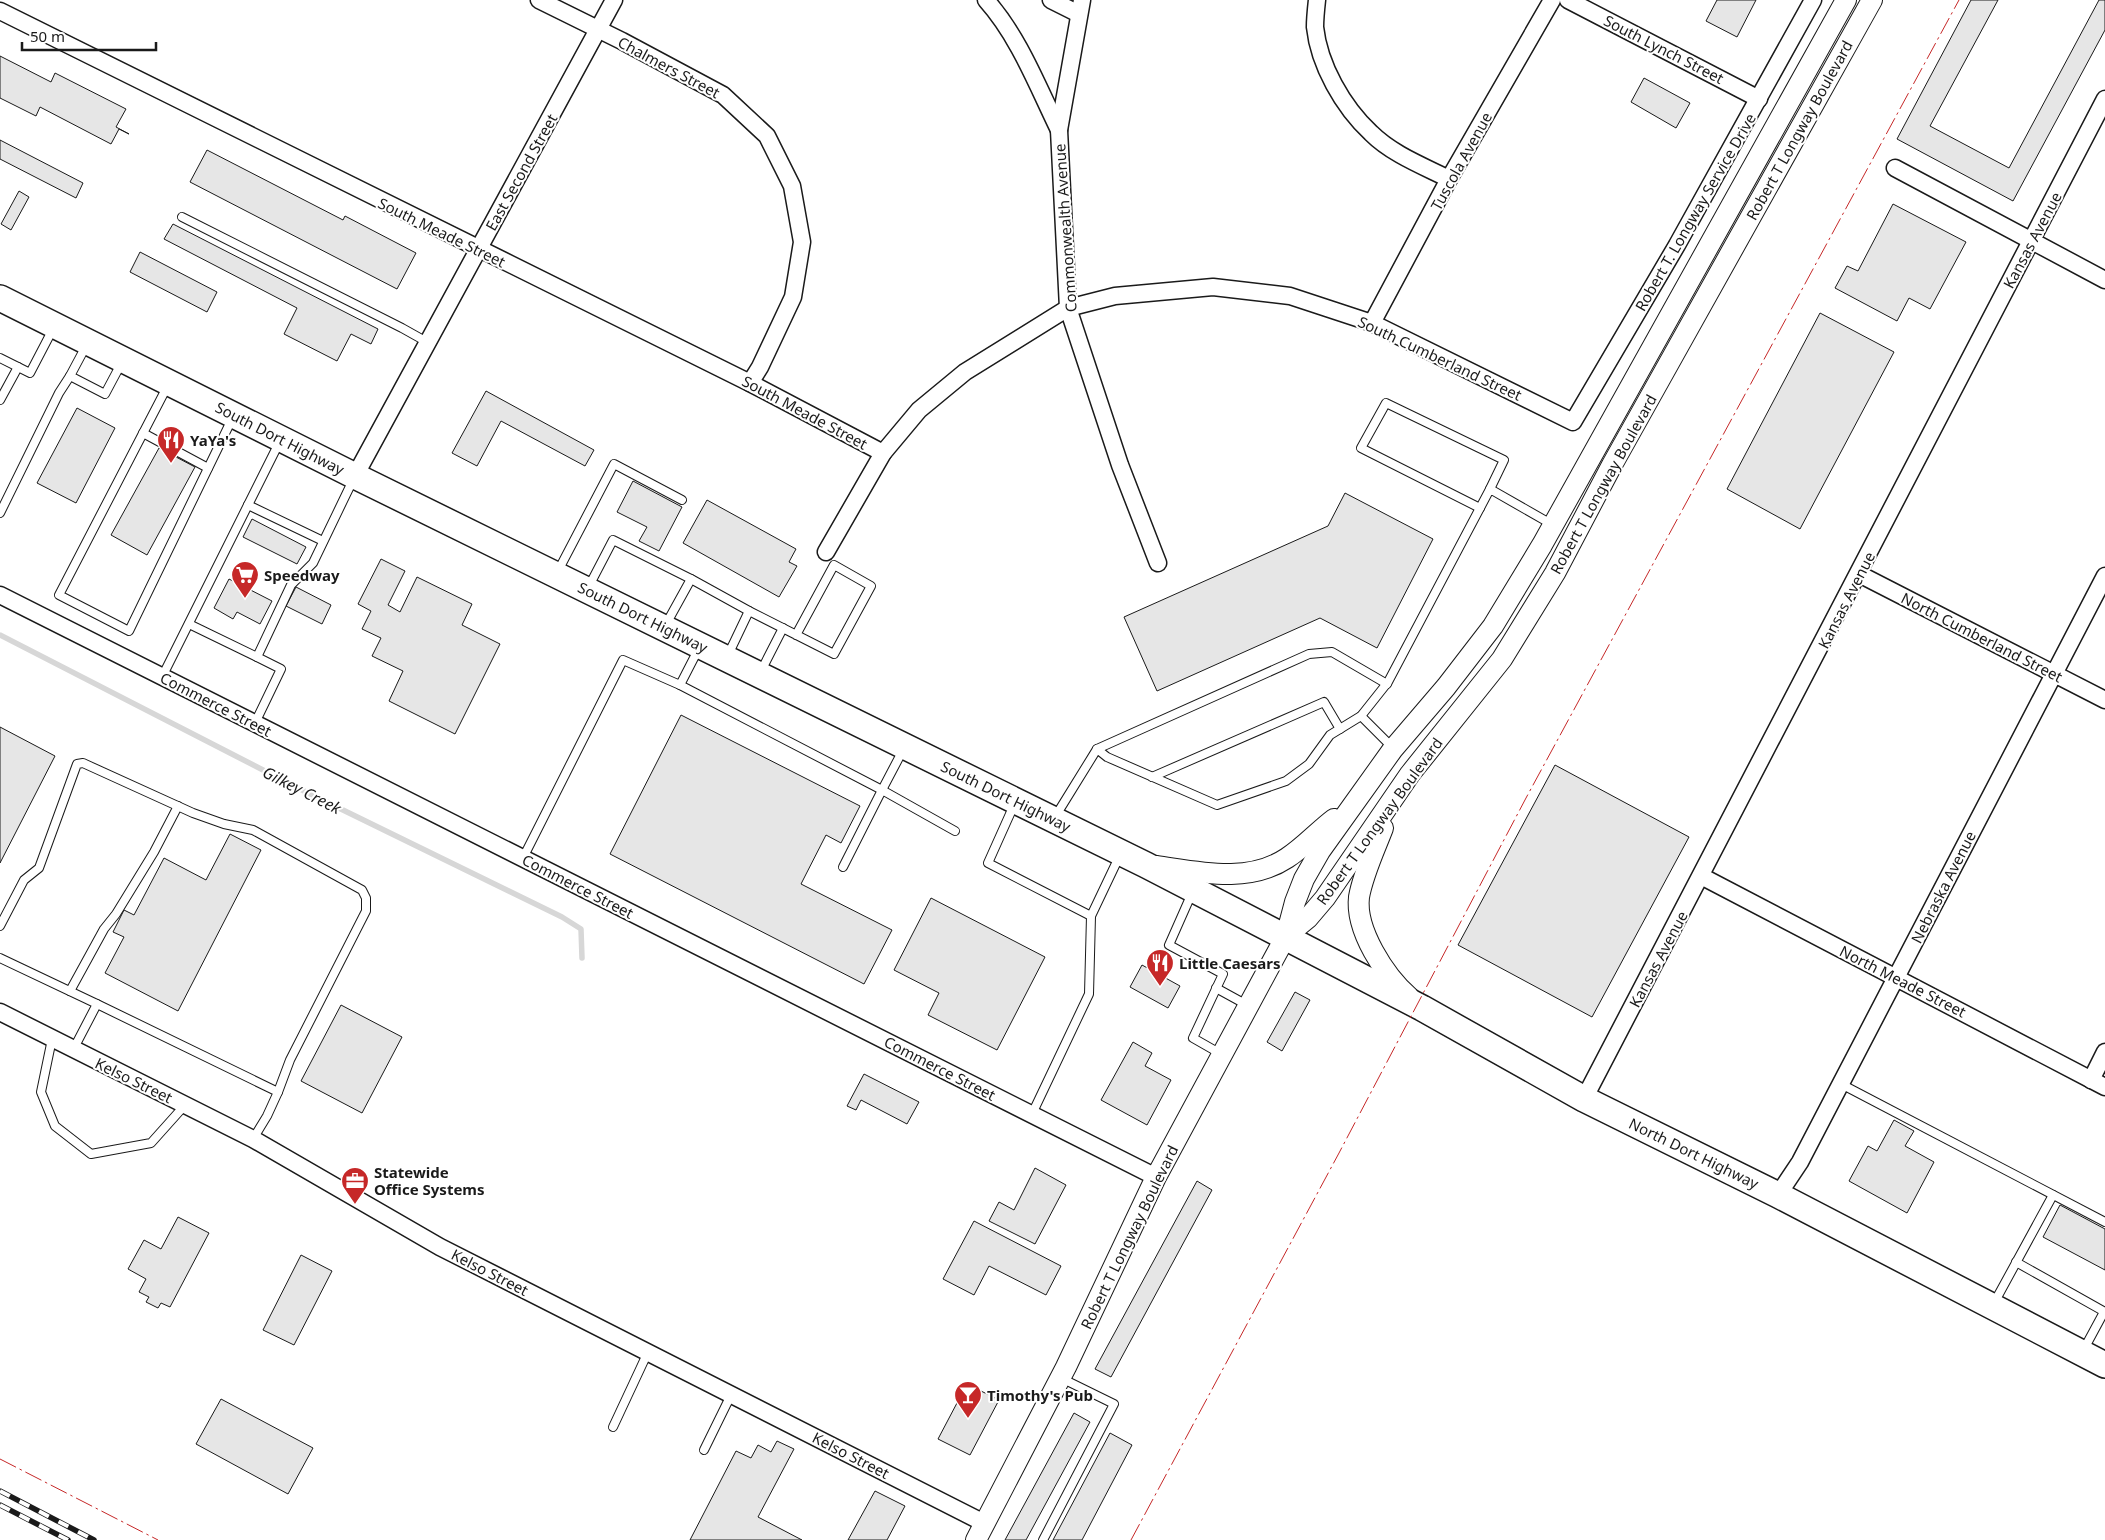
<svg xmlns="http://www.w3.org/2000/svg" width="2105" height="1540" font-family="'Noto Sans',sans-serif">
  <rect width="100%" height="100%" fill="#fff"/>
  <g fill="none" stroke-linecap="round" stroke-linejoin="round">
    <path stroke="#d7d7d7" stroke-width="5.5" d="M0 635 300 789 562 917 581 929 582 958"/>
  </g>
  <g fill="#e6e6e6" stroke="#1a1a1a">
    <path d="M1717 0H1756L1737 37 1706 21Z"/>
    <path d="M1971 0H1998L1930 126 2009 168 2099 0H2105V30L2013 201 1897 139Z"/>
    <path d="M0 56 51 82 55 73 126 109 116 127 129 134 119 129 111 144 40 107 36 116 0 98Z"/>
    <path d="M1644 78 1690 103 1676 128 1631 102Z"/>
    <path d="M0 140 83 183 76 198 0 159Z"/>
    <path d="M207 150 343 220 345 216 416 253 397 289 190 182Z"/>
    <path d="M19 191 29 197 11 230 1 224Z"/>
    <path d="M1893 204 1966 242 1930 309 1909 298 1897 321 1835 288 1847 266 1858 271Z"/>
    <path d="M173 224 378 329 371 344 351 334 337 361 284 334 297 308 164 239Z"/>
    <path d="M140 252 217 292 207 312 130 272Z"/>
    <path d="M1820 313 1894 352 1800 529 1727 489Z"/>
    <path d="M486 391 594 450 585 466 501 421 477 466 452 453Z"/>
    <path d="M77 408 115 428 76 503 37 483Z"/>
    <path d="M159 448 195 467 147 555 111 535Z"/>
    <path d="M633 481 682 507 659 551 639 541 647 527 617 512Z"/>
    <path d="M1345 493 1433 539 1377 648 1320 618 1157 691 1124 617 1328 526Z"/>
    <path d="M707 500 796 549 789 562 797 566 779 597 683 543Z"/>
    <path d="M252 519 306 547 297 564 243 537Z"/>
    <path d="M381 559 405 571 388 605 400 612 417 577 472 604 462 625 500 644 455 734 389 701 403 671 372 656 381 638 362 629 371 611 358 604Z"/>
    <path d="M229 579 272 601 260 624 237 612 233 619 214 608Z"/>
    <path d="M296 587 331 605 322 624 286 606Z"/>
    <path d="M681 715 860 806 841 843 826 835 801 884 892 930 864 984 610 854Z"/>
    <path d="M0 727 55 756 0 863Z"/>
    <path d="M1555 765 1689 837 1592 1017 1458 945Z"/>
    <path d="M230 834 261 850 178 1011 105 973 124 937 113 932 124 910 134 915 164 858 206 880Z"/>
    <path d="M931 898 1045 957 997 1050 928 1015 939 993 894 970Z"/>
    <path d="M1142 965 1180 986 1168 1008 1130 987Z"/>
    <path d="M1295 992 1310 1000 1282 1051 1267 1042Z"/>
    <path d="M341 1005 402 1037 362 1113 301 1081Z"/>
    <path d="M1133 1042 1152 1053 1145 1066 1171 1080 1147 1125 1101 1100Z"/>
    <path d="M864 1074 919 1102 907 1124 861 1100 856 1110 847 1106Z"/>
    <path d="M1894 1120 1914 1131 1905 1146 1934 1162 1907 1213 1849 1181 1868 1146 1877 1151Z"/>
    <path d="M1035 1168 1066 1185 1035 1244 989 1221 999 1202 1014 1210Z"/>
    <path d="M1197 1181 1212 1190 1111 1377 1095 1369Z"/>
    <path d="M2060 1205 2105 1229V1270L2043 1237Z"/>
    <path d="M178 1217 209 1233 170 1307 161 1303 158 1308 146 1302 149 1297 139 1292 146 1279 128 1269 144 1240 161 1249Z"/>
    <path d="M974 1221 1061 1266 1046 1295 989 1266 974 1295 943 1279Z"/>
    <path d="M301 1255 332 1271 294 1345 263 1330Z"/>
    <path d="M967 1384 999 1400 970 1455 938 1439Z"/>
    <path d="M221 1399 313 1448 288 1494 196 1444Z"/>
    <path d="M1074 1413 1090 1422 1026 1540H1005Z"/>
    <path d="M1110 1433 1132 1445 1082 1540H1053Z"/>
    <path d="M777 1441 794 1449 758 1517 802 1540H690L736 1451 751 1458 758 1445 771 1452Z"/>
    <path d="M875 1491 905 1506 887 1540H848Z"/>
  </g>
  <g fill="none" stroke-linecap="round" stroke-linejoin="round">
    <defs>
      <g id="service">
        <path d="M182 217 402 328 427 342"/>
        <path d="M86 346 70 376 105 394 122 362"/>
        <path d="M0 358 30 373 54 327"/>
        <path d="M167 387 59 595 129 631 232 419"/>
        <path d="M0 400 18 367"/>
        <path d="M143 433 208 468"/>
        <path d="M248 505 323 541"/>
        <path d="M1480 508 1361 448 1386 403 1504 460 1490 489"/>
        <path d="M0 513 59 393 70 376"/>
        <path d="M558 571 614 464 682 500"/>
        <path d="M588 588 613 540 691 579"/>
        <path d="M749 611 834 654 871 586 834 565 796 635"/>
        <path d="M189 624 257 657 291 585 313 563 353 480"/>
        <path d="M665 626 691 579 749 611 728 655"/>
        <path d="M760 673 783 628"/>
        <path d="M162 677 279 443"/>
        <path d="M680 685 882 790 903 750"/>
        <path d="M1361 716 1393 748"/>
        <path d="M255 723 281 669 257 657"/>
        <path d="M1097 749 1309 654 1332 652 1387 684"/>
        <path d="M1152 777 1324 702 1340 729"/>
        <path d="M1014 805 988 863 1091 916 1120 855"/>
        <path d="M1055 817 1097 749 1107 757 1217 805 1286 781 1309 764 1330 735 1361 716 1388 682 1490 489 1553 525"/>
        <path d="M523 858 623 660 680 685 698 650"/>
        <path d="M843 867 882 790 955 831"/>
        <path d="M1192 893 1169 945 1223 974 1193 1038 1221 1054"/>
        <path d="M0 926 24 880 39 868 77 764 83 763 193 813 224 824 253 830 362 890 366 898V911L290 1060 278 1092"/>
        <path d="M0 958 97 1004"/>
        <path d="M1216 988 1247 1005"/>
        <path d="M70 991 104 929 116 914 154 852 178 806"/>
        <path d="M52 1039 41 1092 55 1126 91 1154 151 1143 185 1105"/>
        <path d="M73 1050 97 1004 278 1092 267 1116 253 1139"/>
        <path d="M1841 1084 2105 1222"/>
        <path d="M1032 1114 1089 994 1091 916"/>
        <path d="M2016 1262 2105 1312"/>
        <path d="M1994 1303 2053 1195"/>
        <path d="M2084 1349 2104 1312"/>
        <path d="M613 1427 648 1352"/>
        <path d="M704 1450 731 1395"/>
        <path d="M1043 1540 1114 1404 1061 1378"/>
      </g>
      <g id="minor">
        <path d="M539 0 622 41 723 95 767 136 792 186 802 242 793 297 760 367 750 383"/>
        <path d="M986 0C1019 37 1037 85 1059 130"/>
        <path d="M1051 0 1079 14"/>
        <path d="M1082 0 1059 130 1068 308 1120 465 1158 563"/>
        <path d="M1317 0C1316 9 1315 18 1315 27 1319 65 1343 107 1371 133 1392 154 1423 166 1449 179"/>
        <path d="M1568 0 1759 99"/>
        <path d="M0 11 750 383 883 453"/>
        <path d="M1895 168 2105 280"/>
        <path d="M1372 323 1449 179 1552 0"/>
        <path d="M355 476 614 0"/>
        <path d="M826 552 883 453 919 410 965 372 1068 308 1115 296 1213 287 1290 296 1372 323 1573 422 1677 245 1813 0"/>
        <path d="M1859 574 2105 700"/>
        <path d="M0 595 1156 1177"/>
        <path d="M1701 876 2105 1087"/>
        <path d="M0 1012 253 1139 440 1247 984 1523"/>
        <path d="M2091 1080 2105 1052"/>
        <path d="M1584 1099 2105 99"/>
        <path d="M1778 1195 1800 1162 2105 576"/>
      </g>
      <g id="tertiary">
        <path d="M1383 828C1375 849 1363 874 1359 897 1355 930 1385 976 1409 997"/>
        <path d="M1156 866C1199 872 1248 884 1287 858 1304 847 1318 831 1334 819"/>
        <path d="M1286 936 1308 918 1325 898 1410 774 1502 659 1555 573 1612 465 1872 0"/>
        <path d="M976 1540 1066 1367 1156 1177 1286 936 1295 902 1304 879 1320 851 1393 749 1446 687 1493 626 1542 545 1846 0"/>
      </g>
      <path id="primary" d="M0 298 355 476 1146 865 1422 1008 1584 1099 1778 1195 2105 1365"/>
    </defs>
    <use href="#service" stroke="#1a1a1a" stroke-width="10"/>
    <use href="#minor" stroke="#1a1a1a" stroke-width="19"/>
    <use href="#tertiary" stroke="#1a1a1a" stroke-width="22"/>
    <use href="#primary" stroke="#1a1a1a" stroke-width="28"/>
    <use href="#service" stroke="#fff" stroke-width="8"/>
    <use href="#minor" stroke="#fff" stroke-width="16"/>
    <use href="#tertiary" stroke="#fff" stroke-width="20"/>
    <use href="#primary" stroke="#fff" stroke-width="25"/>
    <defs>
      <g id="rail">
        <path d="M0 1491 94 1540"/>
        <path d="M0 1505 68 1540"/>
      </g>
    </defs>
    <use href="#rail" stroke="#1a1a1a" stroke-width="5.5"/>
    <use href="#rail" stroke="#fff" stroke-width="4" stroke-dasharray="11" stroke-linecap="butt"/>
    <g stroke="#c62828" stroke-width="1" stroke-dasharray="18 4 2.5 4" stroke-linecap="butt">
      <path d="M0 1459 158 1540"/>
      <path d="M1131 1540 1339 1153 1526 798 1959 0"/>
    </g>
  </g>
  <defs>
    <symbol id="restaurant-pin" viewBox="-11 -11 22 30"><path d="M0 17L-7.5 6A9.5 9.5 0 1 1 7.5 6Z" fill="#c62828" stroke="#fff"/><path d="M-5-6h1v4h1v-4h1v4h1v-4h1v5L-1.5 .5V6h-2V.5L-5-1ZM5-6V6H3V1.5H1.5Q1.5-4 5-6Z" fill="#fff"/></symbol>
    <symbol id="supermarket-pin" viewBox="-11 -11 22 30"><path d="M0 17L-7.5 6A9.5 9.5 0 1 1 7.5 6Z" fill="#c62828" stroke="#fff"/><path d="M-6-5.5h2.5l.6 2H6L4.5 2H-2.5L-4.4-4H-6ZM-1.5 3.2a1.3 1.3 0 1 0 .1 0ZM3 3.2a1.3 1.3 0 1 0 .1 0Z" fill="#fff"/></symbol>
    <symbol id="office-pin" viewBox="-11 -11 22 30"><path d="M0 17L-7.5 6A9.5 9.5 0 1 1 7.5 6Z" fill="#c62828" stroke="#fff"/><path d="M-6-3h4V-5.5h4V-3h4V5H-6ZM-1-4.5V-3h2v-1.5ZM-6 0V1H6V0Z" fill="#fff"/></symbol>
    <symbol id="bar-pin" viewBox="-11 -11 22 30"><path d="M0 17L-7.5 6A9.5 9.5 0 1 1 7.5 6Z" fill="#c62828" stroke="#fff"/><path d="M-6-5H6L.8 .8V4.5H3.5V6h-7V4.5H-.8V.8Z" fill="#fff"/></symbol>
  </defs>
  <g fill-rule="evenodd">
    <use href="#restaurant-pin" x="155" y="424" width="32" height="43"/>
    <use href="#supermarket-pin" x="229" y="559" width="32" height="43"/>
    <use href="#restaurant-pin" x="1144" y="947" width="32" height="43"/>
    <use href="#office-pin" x="339" y="1165" width="32" height="43"/>
    <use href="#bar-pin" x="952" y="1379" width="32" height="43"/>
  </g>
  <g text-anchor="middle" dominant-baseline="central" stroke-width="4" stroke-linejoin="round" paint-order="stroke">
    <g font-size="15" fill="#1a1a1a" stroke="#fff">
      <text transform="translate(1664 49) rotate(27)">South Lynch Street</text>
      <text transform="translate(669 67) rotate(28)">Chalmers Street</text>
      <text transform="translate(1799 130) rotate(-61)">Robert T Longway Boulevard</text>
      <text transform="translate(1461 161) rotate(-61)">Tuscola Avenue</text>
      <text transform="translate(521 172) rotate(-61)">East Second Street</text>
      <text transform="translate(1695 212) rotate(-60)">Robert T. Longway Service Drive</text>
      <text transform="translate(1065 228) rotate(-94)">Commonwealth Avenue</text>
      <text transform="translate(442 232) rotate(26)">South Meade Street</text>
      <text transform="translate(2032 240) rotate(-62)">Kansas Avenue</text>
      <text transform="translate(1440 358) rotate(25)">South Cumberland Street</text>
      <text transform="translate(805 412) rotate(28)">South Meade Street</text>
      <text transform="translate(280 438) rotate(27)">South Dort Highway</text>
      <text transform="translate(1603 484) rotate(-61)">Robert T Longway Boulevard</text>
      <text transform="translate(1846 600) rotate(-63)">Kansas Avenue</text>
      <text transform="translate(643 617) rotate(26)">South Dort Highway</text>
      <text transform="translate(1982 637) rotate(27)">North Cumberland Street</text>
      <text transform="translate(216 704) rotate(27)">Commerce Street</text>
      <text transform="translate(1006 796) rotate(26)">South Dort Highway</text>
      <text transform="translate(1379 821) rotate(-54)">Robert T Longway Boulevard</text>
      <text transform="translate(578 886) rotate(27)">Commerce Street</text>
      <text transform="translate(1943 887) rotate(-63)">Nebraska Avenue</text>
      <text transform="translate(1658 959) rotate(-62)">Kansas Avenue</text>
      <text transform="translate(1903 981) rotate(27)">North Meade Street</text>
      <text transform="translate(940 1068) rotate(27)">Commerce Street</text>
      <text transform="translate(134 1080) rotate(26)">Kelso Street</text>
      <text transform="translate(1694 1153) rotate(26)">North Dort Highway</text>
      <text transform="translate(1129 1237) rotate(-64)">Robert T Longway Boulevard</text>
      <text transform="translate(490 1272) rotate(27)">Kelso Street</text>
      <text transform="translate(851 1455) rotate(27)">Kelso Street</text>
    </g>
    <g font-size="15" font-weight="bold" fill="#1a1a1a" stroke="#fff" text-anchor="start">
      <text x="190" y="440">YaYa's</text>
      <text x="264" y="575">Speedway</text>
      <text x="1179" y="963">Little Caesars</text>
      <text x="374" y="1172">Statewide<tspan x="374" dy="17">Office Systems</tspan></text>
      <text x="987" y="1395">Timothy's Pub</text>
    </g>
    <g font-size="16" font-style="italic" fill="#1a1a1a" stroke="#fff">
      <text transform="translate(302 790) rotate(27)">Gilkey Creek</text>
    </g>
  </g>
  <path d="M22 42v8h134v-8" fill="none" stroke="#1a1a1a" stroke-width="2.5"/>
  <text x="30" y="42" font-size="15" fill="#1a1a1a" stroke="#ffffff" stroke-width="4" paint-order="stroke">50 m</text>
</svg>
